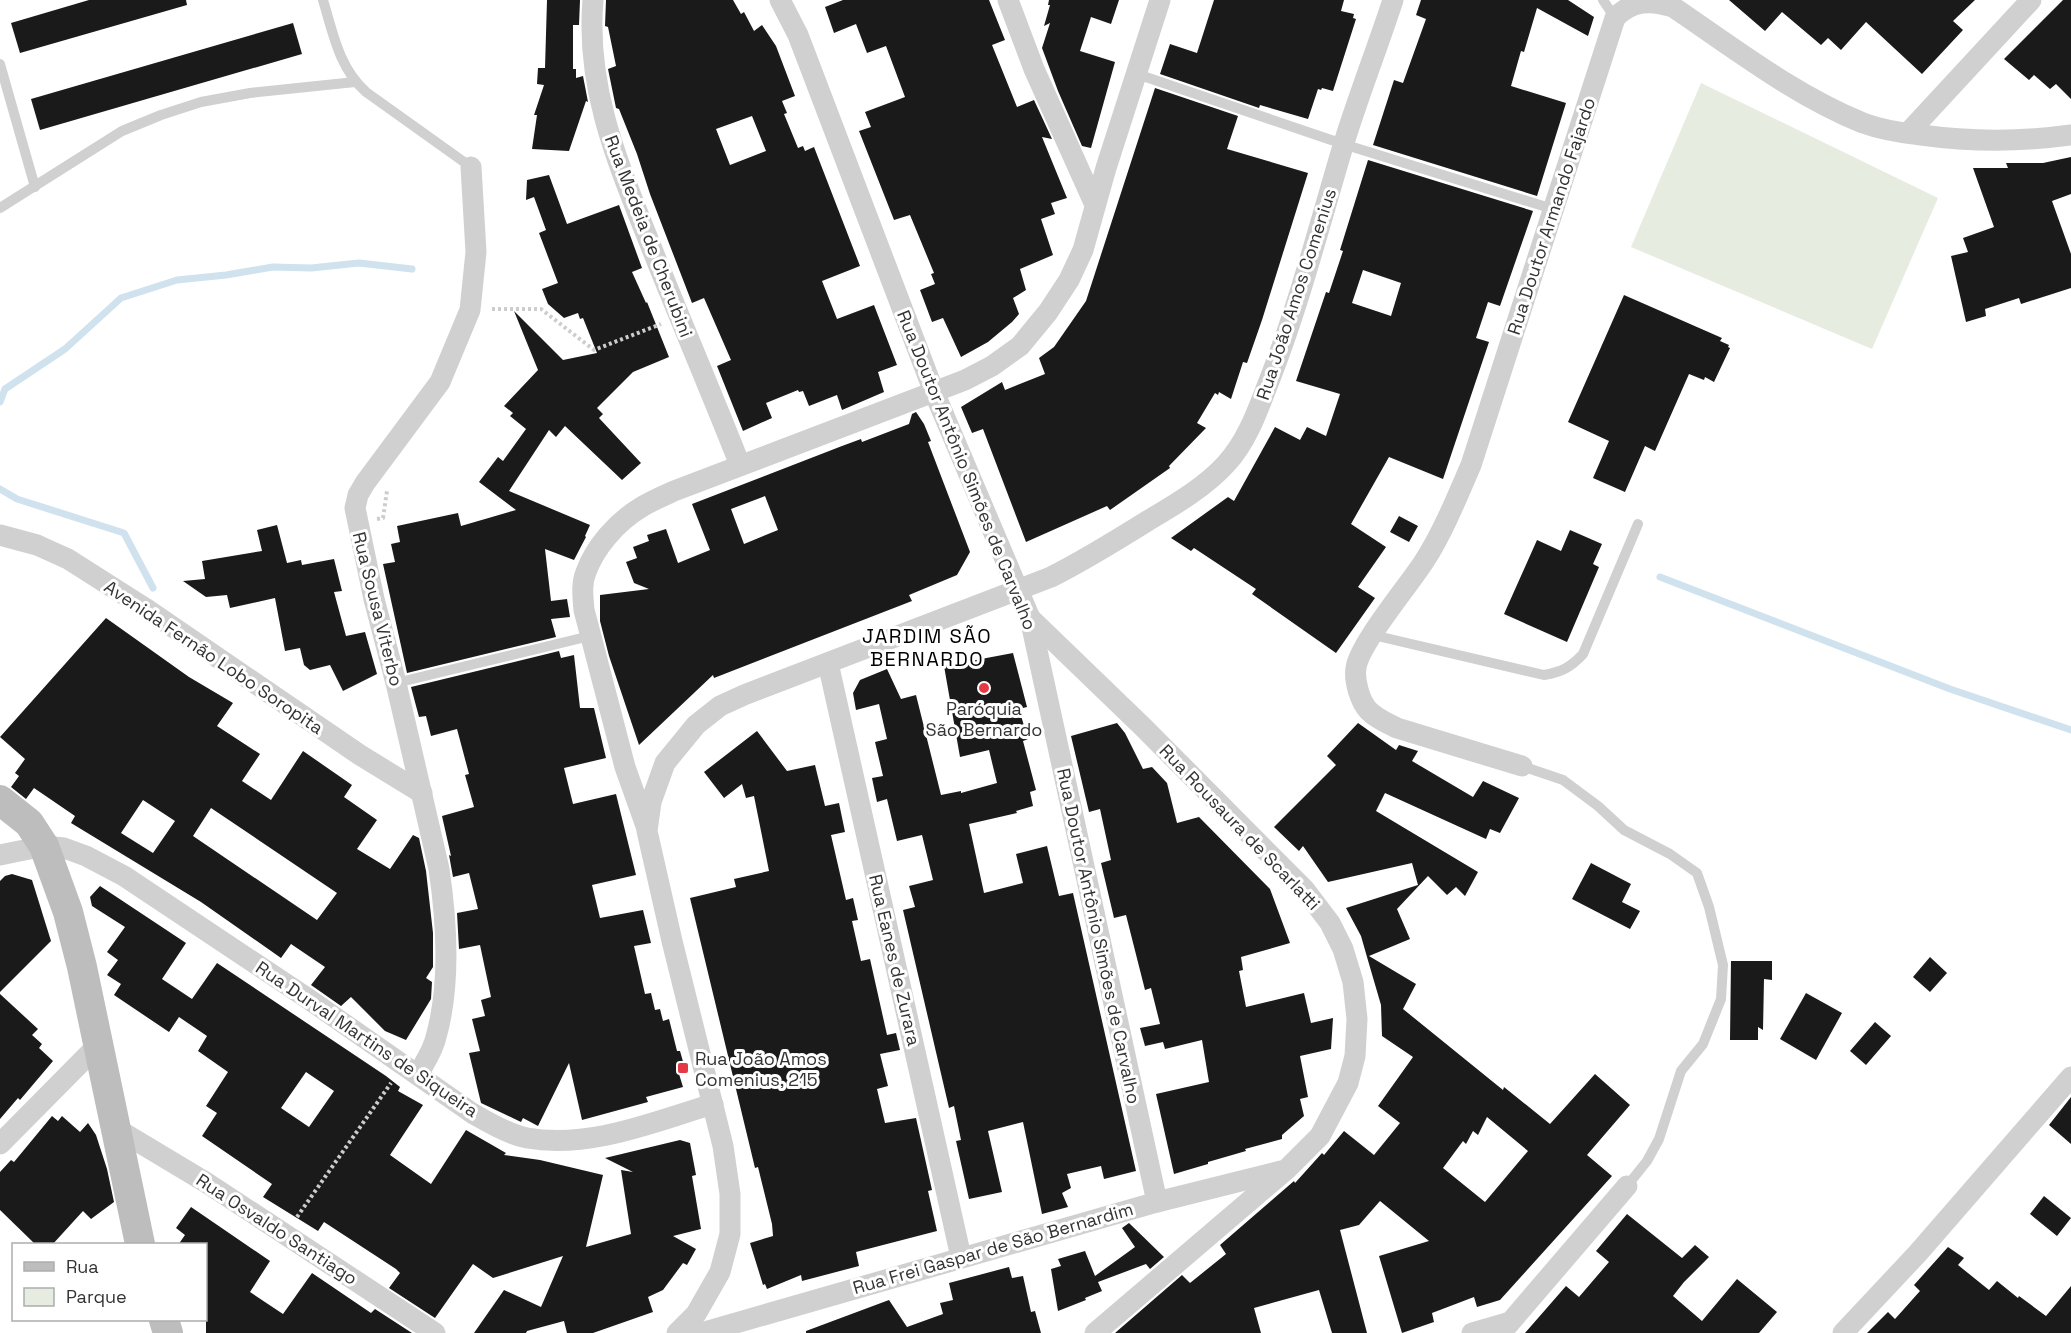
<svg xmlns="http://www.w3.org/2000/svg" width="2071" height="1333" font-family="'Space Grotesk',sans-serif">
  <rect width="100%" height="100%" fill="#fff"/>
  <path fill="#e6ecdf" d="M1701 83 1938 198 1872 349 1631 247Z"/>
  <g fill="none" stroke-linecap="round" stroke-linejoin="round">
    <g stroke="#cfe2ee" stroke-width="7">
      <path d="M0 402 5 389 65 349 121 298 177 280 226 275 273 267 311 268 359 263 412 269"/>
      <path d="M0 489 17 499 124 533 153 588"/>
      <path d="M1660 577 1950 689 2071 730"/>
    </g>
  </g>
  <g fill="#1a1a1a" fill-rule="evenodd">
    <path d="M89 0H186L187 5 20 53 11 23Z"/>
    <path d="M547 0H580L579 25H573V69H576V78L583 76 588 102 586 101 569 151 532 149 537 115H534L544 85 537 84 538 68H545Z"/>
    <path d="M606 0H733L741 14 744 12 754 31 762 25 776 46 795 96 782 101 787 113 784 114 798 148 803 146 805 151 814 147 860 266 822 281 837 319 874 305 897 365 878 372 884 392 842 410 837 395 809 406 803 391 799 392 798 390 766 403 772 418 743 431 717 366 731 360 704 298 692 303 650 194 637 154 619 109 616 108 608 69 616 66 608 27 605 26ZM752 116 766 151 730 165 716 129Z"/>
    <path d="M843 0H989L1005 40 992 45 1017 107 1034 100 1052 139 1042 137 1067 198 1051 203 1055 214 1041 219 1053 255 1020 269 1026 290 1013 298 1019 314 1012 322 988 342 961 357 943 318 932 322 920 290 935 284 931 274 934 273 910 215 894 220 859 131 871 127 865 112 905 97 886 46 867 53 856 24 834 33 825 7Z"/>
    <path d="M1049 0H1119L1111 24 1091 17 1080 51 1115 62 1091 148 1082 146 1058 91 1042 48 1050 23 1044 26 1050 5H1048Z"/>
    <path d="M1214 0H1344L1341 11 1354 14 1353 18 1356 19 1333 91 1322 88 1321 90 1318 89 1308 119 1260 105 1259 108 1160 74 1170 44 1197 53Z"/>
    <path d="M1421 0H1568L1594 17 1588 36 1537 8 1524 52 1521 51 1511 86 1566 103 1537 196 1373 145 1394 80 1403 83 1426 19 1416 15Z"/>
    <path d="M1729 0H1975L1953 21 1963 30 1922 74 1866 22 1841 50 1828 38 1821 45 1782 12 1765 31Z"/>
    <path d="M2063 0H2071V99L2056 84 2050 89 2034 75 2029 80 2004 59Z"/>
    <path d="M293 23 302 54 40 130 31 99Z"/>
    <path d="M1155 88 1238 116 1227 149 1308 173 1262 320 1247 363 1243 362 1231 399 1219 392 1218 395 1215 393 1197 423 1206 428 1169 466 1170 468 1110 510 1107 506 1026 542 983 429 972 433 961 407 1002 382 1005 390 1045 374 1039 358 1054 347 1086 301Z"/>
    <path d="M2071 157V194L2052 201 2071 254V288L2021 304 2019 298 1985 309 1986 316 1966 322 1951 256 1968 252 1963 238 1994 227 1973 168H2008L2006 163H2043Z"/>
    <path d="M1368 160 1533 211 1500 306 1488 302 1476 338 1489 342 1443 479 1389 457 1351 524 1386 547 1358 587 1375 598 1336 653 1252 594 1256 589 1194 548 1191 551 1171 538 1228 497 1234 501 1275 427 1300 440 1307 427 1326 436 1340 394 1296 381 1326 292 1329 293 1343 251 1340 250ZM1363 270 1401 283 1391 316 1352 303Z"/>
    <path d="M549 175 567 224 619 205 642 268 632 272 646 303 647 302 669 357 633 372 597 408 603 414 599 418 641 463 622 480 565 426 556 437 549 430 509 491 590 525 585 536 586 537 574 560 545 549 551 601 567 599 570 617 551 619 556 637 407 673 383 564 395 562 391 544 400 542 397 526 458 513 461 526 516 510 479 482 498 457 503 461 526 429 510 416 513 413 504 406 538 370 514 311 563 360 597 353 583 318 580 319 578 313 564 318 548 304 542 289 558 283 539 233 546 230 534 197 526 200 527 180Z"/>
    <path d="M1624 295 1722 338 1720 341 1729 345 1728 347 1730 348 1714 382 1705 377 1704 380 1689 374 1655 451 1645 446 1625 492 1593 478 1609 441 1568 422Z"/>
    <path d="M916 412 924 424 931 441 928 442 970 552 957 575 909 595 912 601 714 678 713 675 639 745 609 656 600 621V595L649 589 634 583 626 562 637 558 633 547 649 541 647 535 666 529 678 563 710 550 692 504 842 446 861 439 862 442 909 424 912 414ZM765 496 778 530 744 544 731 509Z"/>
    <path d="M1399 516 1418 526 1409 542 1390 532Z"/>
    <path d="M277 525 287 563 301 560 302 565 334 559 342 591 334 592 346 636 365 632 377 674 343 691 330 665 310 670 304 665 300 648 285 651 275 598 230 608 227 595 206 597 183 581 205 579 202 561 262 551 257 530Z"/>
    <path d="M1570 530 1602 544 1593 564 1599 567 1567 642 1504 614 1537 540 1561 551Z"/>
    <path d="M106 618 189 677 233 703 217 726 260 754 242 781 271 800 303 751 352 785 344 797 377 820 357 849 390 869 413 835 419 838 426 871 433 933V967L426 978 432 982 431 999 406 1040 385 1031 351 997 341 1006 311 985 325 967 291 944 281 958 201 902 71 823 75 816 34 788 26 799 11 787 19 776 15 773 25 759 0 737ZM143 800 175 821 153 853 121 833ZM211 808 337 893 317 920 193 836Z"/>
    <path d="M559 651 561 658 574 655 580 708H594L606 758 564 768 573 804 616 794 636 875 592 885 600 918 643 910 651 943 634 946 645 994 651 993 655 1010 660 1009 663 1021 669 1019 677 1051H680L686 1072 679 1074 683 1087 646 1097 648 1102 582 1120 569 1063 538 1126 523 1118 521 1122 481 1103 469 1053 480 1051 472 1019 485 1016 481 1000 491 997 480 945 459 949 457 913 478 909 469 873 453 877 449 855 451 856 442 816 474 807 465 775 469 774 457 729 431 736 426 716 419 717 411 687Z"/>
    <path d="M1013 653 1027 707 1019 709 1028 739 1023 741 1036 790 1030 792 1033 806 1016 811 1017 813 969 824 984 893 1023 883 1016 854 1047 846 1059 896 1073 893 1136 1171 1104 1179 1101 1166 1067 1174 1071 1188 1062 1193 1068 1207 1042 1214 1023 1122 988 1131 1002 1192 969 1199 956 1141 961 1140 954 1106 949 1108 903 910 915 907 909 886 933 880 922 835 897 841 887 799 877 802 872 778 883 776 875 742 887 739 879 704 856 710 853 693 860 680 887 669 901 699 916 695 941 795 961 791V793L997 783 989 750 960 757 944 666Z"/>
    <path d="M1117 723 1125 733 1143 769 1152 767 1167 783 1177 823 1199 817 1270 889 1290 943 1241 957 1243 970 1239 971 1246 1007 1304 993 1311 1023 1333 1018 1331 1049 1300 1056 1308 1097 1300 1099 1304 1116 1282 1135V1139L1245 1149 1246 1151 1208 1162V1164L1174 1174 1156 1094 1209 1082 1202 1040 1165 1049 1163 1042 1145 1046 1140 1028 1160 1024 1151 988 1145 990 1126 915 1114 918 1101 863 1111 860 1100 809 1089 812 1071 736Z"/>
    <path d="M1358 723 1396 750 1399 745 1418 751 1412 761 1473 797 1483 781 1519 798 1500 833 1490 829 1486 839 1385 793 1376 811 1478 872 1465 896 1456 887 1447 895 1428 876 1397 909 1410 939 1369 956 1416 984 1403 1009 1503 1090 1504 1087 1550 1124 1595 1074 1630 1105 1587 1155 1612 1176 1500 1300 1477 1307 1474 1297 1432 1313 1434 1322 1402 1333 1379 1256 1429 1241 1380 1201 1359 1225 1340 1230 1367 1333H1332L1319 1290 1254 1308 1261 1333H1115L1182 1275 1190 1283 1226 1254 1220 1245 1294 1181 1295 1183 1322 1153 1324 1155 1344 1131 1374 1155 1400 1123 1378 1106 1413 1057 1382 1036 1381 1005 1367 957 1361 936 1346 908 1418 885 1412 863 1328 882 1303 846 1299 851 1274 827 1336 765 1327 756ZM1487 1117 1528 1151 1485 1202 1443 1168 1463 1141 1466 1144 1473 1131 1478 1135Z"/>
    <path d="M757 731 787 771 815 765 825 806 839 803 845 832 831 835 846 900 853 898 858 920 852 921 861 961 870 959 887 1035 896 1033 900 1050 880 1054 888 1086 877 1089 885 1123 916 1118 932 1190 928 1191 937 1231 856 1252 859 1266 802 1281 801 1275 767 1289 765 1284 763 1285 750 1243 773 1236 772 1224 758 1167 755 1168 690 898 736 887 734 879 769 871 754 796 746 798 742 784 724 798 704 772Z"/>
    <path d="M1591 863 1631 884 1622 902 1640 911 1630 929 1572 899Z"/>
    <path d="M12 874 32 880 51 941 0 992V881L5 876Z"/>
    <path d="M100 886 186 943 162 979 192 999 217 963 386 1076 400 1087 398 1091 423 1105 390 1155 431 1184 466 1130 506 1153 504 1155 540 1160 603 1175 586 1247 631 1234 621 1170 633 1172 605 1158 680 1140 690 1143 696 1175 692 1176 701 1229 673 1236 696 1249 687 1265 683 1263 663 1290 648 1297 653 1312 593 1333H567L564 1321 527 1331 526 1333H474L504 1290 541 1307 563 1256 493 1278 473 1264 435 1318 389 1288 400 1273 396 1269 324 1222 318 1231 263 1197 272 1184 202 1136 217 1113 206 1106 228 1072 198 1051 207 1036 179 1017 169 1032 114 995 121 984 107 975 118 960 107 952 125 927 92 906 90 897ZM306 1072 334 1091 309 1127 281 1108Z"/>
    <path d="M1930 957 1947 973 1930 992 1913 977Z"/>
    <path d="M1731 961H1772V980L1764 979 1763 1030 1758 1027V1040H1730Z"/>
    <path d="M1806 993 1842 1013 1816 1060 1780 1039Z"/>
    <path d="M0 994 38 1029 32 1035 42 1044 39 1048 53 1061 20 1100 18 1098 0 1119Z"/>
    <path d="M1875 1022 1891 1036 1866 1065 1850 1051Z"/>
    <path d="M2071 1097V1144L2049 1125Z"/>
    <path d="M52 1116 58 1121 62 1116 80 1132 88 1123 96 1135 107 1169 114 1202 91 1219 83 1211 52 1245H36L0 1210V1172L11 1160 14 1162Z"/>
    <path d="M2044 1196 2071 1218 2057 1236 2030 1214Z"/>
    <path d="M191 1207 270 1261 250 1292 283 1314 312 1273 371 1313 375 1309 412 1333H206V1245H178L185 1235 176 1228Z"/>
    <path d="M1627 1214 1682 1258 1695 1245 1709 1257 1684 1282 1673 1296 1702 1321 1737 1279 1777 1312 1759 1333H1525L1566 1286 1579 1297 1609 1262 1596 1251Z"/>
    <path d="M1129 1223 1164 1257 1150 1269 1146 1264 1098 1282 1102 1291 1085 1298 1086 1300 1058 1311 1051 1269 1061 1266 1058 1259 1085 1251 1095 1276 1135 1247 1122 1228Z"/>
    <path d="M1948 1247 1964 1258 1958 1265 1989 1290 1997 1281 2018 1298 2019 1296 2046 1316 2071 1286V1333H1867L1888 1312 1895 1319 1920 1291 1914 1285Z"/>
    <path d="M1009 1267 1012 1278 1023 1276 1031 1312 1035 1311 1041 1333H806V1331L889 1300 907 1327 943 1314 940 1303 953 1300 949 1283Z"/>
  </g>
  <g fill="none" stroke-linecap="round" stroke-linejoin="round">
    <g stroke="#cdcdcd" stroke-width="4" stroke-dasharray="3 3" stroke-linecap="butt">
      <path d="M492 309H541L594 350 661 324"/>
      <path d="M377 519 383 518 387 491"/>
      <path d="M297 1217 391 1083"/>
    </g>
    <g stroke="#d0d0d0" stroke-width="10">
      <path d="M323 0C333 33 339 68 366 92L471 167"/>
      <path d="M1603 0 1615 18"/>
      <path d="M0 64 35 187"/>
      <path d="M1137 74 1343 144 1553 209"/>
      <path d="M0 208 122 131 161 115 201 102 250 93 355 82"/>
      <path d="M1373 635 1544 675C1562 672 1571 667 1583 654L1638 524"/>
      <path d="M396 683 590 636"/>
      <path d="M1522 766 1563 780 1598 806 1624 830 1670 854 1697 873 1709 907 1723 965 1721 999 1703 1044 1681 1071 1659 1139 1647 1161 1627 1186"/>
    </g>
    <g stroke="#d0d0d0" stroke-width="21">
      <path d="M593 0C585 92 621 170 654 254 682 324 712 394 740 465"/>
      <path d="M780 0 798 35 934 392 1030 618 1157 1202"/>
      <path d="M1008 0 1034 69 1095 205"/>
      <path d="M1908 133 2031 0"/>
      <path d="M0 535 37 545 68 559 145 608 360 755 422 793"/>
      <path d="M1030 618 1143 727 1305 890 1330 923 1343 949 1353 982 1357 1019 1355 1056 1348 1083 1320 1136 1287 1169 1095 1333"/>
      <path d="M828 663 961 1257"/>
      <path d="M1522 766 1397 728C1387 723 1377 719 1369 711 1360 702 1354 681 1356 668 1359 644 1410 584 1425 560 1444 530 1457 497 1471 465L1615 18C1632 0 1651 0 1673 7 1734 48 1794 95 1863 123 1882 130 1901 133 1921 135 1972 142 2020 142 2071 135"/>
      <path d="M646 826 625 767 584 610C583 597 581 584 586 572 595 547 617 522 640 508 651 501 663 496 674 491L965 380 992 366 1020 346 1048 312 1069 280 1083 250 1106 168 1160 0"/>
      <path d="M0 855 44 846 64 848 86 856 124 876 310 1000 472 1113C490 1123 508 1134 527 1138 590 1149 653 1122 713 1104"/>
      <path d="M418 1075C424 1063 433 1051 436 1037 451 984 447 923 439 869L396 683 374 599 355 508 358 495 365 483 440 382 470 310 476 252 471 167"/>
      <path d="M117 1129 207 1183 435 1333"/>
      <path d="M0 1144 98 1045"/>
      <path d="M677 1333 696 1314 720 1272 730 1234V1194L723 1146 672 941 647 831 651 802 665 763 696 725 720 706 744 695 1051 577C1085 560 1117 540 1149 520 1176 504 1205 487 1226 464 1249 439 1259 406 1271 376 1300 301 1320 223 1343 146 1358 97 1377 49 1393 0"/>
      <path d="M701 1333 1157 1202 1281 1171"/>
      <path d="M1472 1333 1510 1322"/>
      <path d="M1501 1333 1627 1186"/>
      <path d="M1843 1333 1918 1253 2071 1077"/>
    </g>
    <g stroke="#bdbdbd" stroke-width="30">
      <path d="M0 800 29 823 44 846 68 912 82 967 140 1244"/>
      <path d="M164 1320 168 1333"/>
    </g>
  </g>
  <g fill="#e63946" stroke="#fff" stroke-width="2">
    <circle cx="984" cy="688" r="6"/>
    <rect x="677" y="1062" width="12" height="12" rx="3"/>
  </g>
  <g text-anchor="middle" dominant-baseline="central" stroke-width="6" stroke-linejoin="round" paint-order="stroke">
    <g font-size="18" fill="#333" stroke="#fff">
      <text transform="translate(1551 216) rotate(-72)">Rua Doutor Armando Fajardo</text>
      <text transform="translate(649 236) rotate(69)">Rua Medeia de Cherubini</text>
      <text transform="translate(1296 294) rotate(-72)">Rua João Amos Comenius</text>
      <text transform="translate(967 470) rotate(68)">Rua Doutor Antônio Simões de Carvalho</text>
      <text transform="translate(378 609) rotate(76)">Rua Sousa Viterbo</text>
      <text transform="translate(214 657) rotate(34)">Avenida Fernão Lobo Soropita</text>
      <text transform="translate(1240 827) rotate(46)">Rua Rousaura de Scarlatti</text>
      <text transform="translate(1099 936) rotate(78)">Rua Doutor Antônio Simões de Carvalho</text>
      <text transform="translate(895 960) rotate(77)">Rua Eanes de Zurara</text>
      <text transform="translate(367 1039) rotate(34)">Rua Durval Martins de Siqueira</text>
      <text transform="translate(277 1229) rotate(33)">Rua Osvaldo Santiago</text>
      <text transform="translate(993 1248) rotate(-16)">Rua Frei Gaspar de São Bernardim</text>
    </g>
    <g font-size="18" fill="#333" stroke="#fff">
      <text x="984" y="708">Paróquia<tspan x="984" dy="21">São Bernardo</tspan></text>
      <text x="695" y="1058" text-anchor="start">Rua João Amos<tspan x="695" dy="21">Comenius, 215</tspan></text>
    </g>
    <g font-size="20" letter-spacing="1.5" fill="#000" stroke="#fff">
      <text x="927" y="636">JARDIM SÃO<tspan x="927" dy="23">BERNARDO</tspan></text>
    </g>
  </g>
  <rect x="12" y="1243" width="195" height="78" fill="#ffffff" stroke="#adadad" stroke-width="1.5"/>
  <rect x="24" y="1262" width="30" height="9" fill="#bdbdbd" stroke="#adadad" stroke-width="1.5"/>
  <text x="66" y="1273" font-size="18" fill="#333333">Rua</text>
  <rect x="24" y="1288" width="30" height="18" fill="#e6ecdf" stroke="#adadad" stroke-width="1.5"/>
  <text x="66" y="1303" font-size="18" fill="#333333">Parque</text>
</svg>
